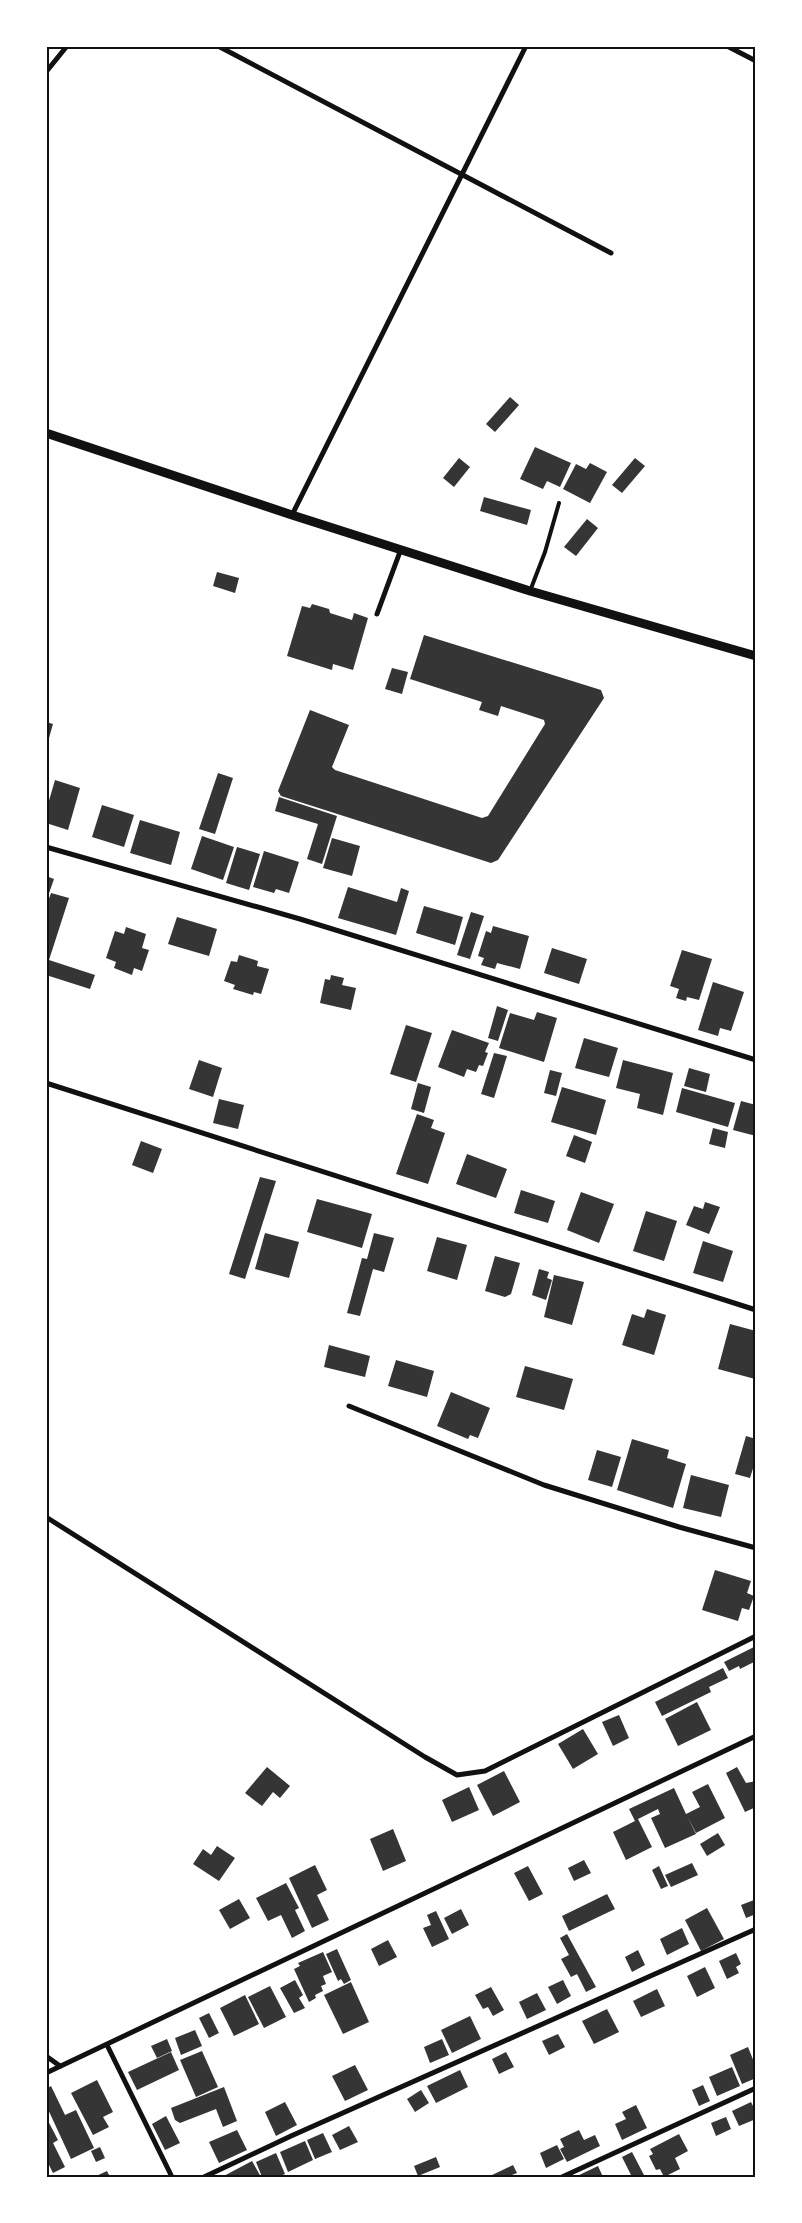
<svg xmlns="http://www.w3.org/2000/svg" width="802" height="2223" font-family="Barlow,sans-serif">
  <rect width="100%" height="100%" fill="#fff"/>
  <g fill="#353535">
    <path d="M510 397 519 405 495 432 486 424Z"/>
    <path d="M535 447 571 463 560 487 547 481 543 489 520 479Z"/>
    <path d="M459 458 470 467 454 487 443 478Z"/>
    <path d="M635 458 645 466 622 493 612 485Z"/>
    <path d="M590 463 607 472 590 503 563 489 576 464 586 469Z"/>
    <path d="M484 497 531 510 527 525 480 511Z"/>
    <path d="M587 519 598 528 576 556 564 547Z"/>
    <path d="M217 572 239 578 235 593 213 586Z"/>
    <path d="M312 604 329 609 330 613 352 620 354 613 368 618 353 670 333 664 332 670 287 656 302 606 310 608Z"/>
    <path d="M424 635 601 690 604 698 498 860 491 863 281 796 278 791 310 710 349 725 332 767 335 770 482 818 488 816 545 724 544 720 501 706 498 716 479 710 482 702 410 679Z"/>
    <path d="M392 668 408 672 402 694 385 689Z"/>
    <path d="M46 722 53 724 47 745H46Z"/>
    <path d="M218 773 233 778 215 834 199 829Z"/>
    <path d="M55 780 80 788 68 830 46 823V811Z"/>
    <path d="M279 797 337 816 322 864 307 859 318 824 275 811Z"/>
    <path d="M102 805 134 815 124 847 92 837Z"/>
    <path d="M140 820 180 832 171 865 130 853Z"/>
    <path d="M202 836 234 847 223 880 191 869Z"/>
    <path d="M332 838 360 846 352 876 323 868Z"/>
    <path d="M237 847 260 854 249 890 226 883Z"/>
    <path d="M264 851 299 862 289 893 276 889 274 893 253 887Z"/>
    <path d="M46 876 54 879 47 899H46Z"/>
    <path d="M348 887 397 902 401 888 409 891 396 935 338 918Z"/>
    <path d="M51 893 69 898 49 960 95 975 90 989 46 975V907Z"/>
    <path d="M424 906 463 917 455 945 416 933Z"/>
    <path d="M471 912 484 916 470 959 457 955Z"/>
    <path d="M177 917 217 929 209 956 168 944Z"/>
    <path d="M493 926 529 936 520 969 497 963 495 969 481 965 484 958 478 956 486 931 491 933Z"/>
    <path d="M126 927 146 934 142 948 149 950 142 971 134 968 132 975 114 968 116 962 106 958 115 931 124 934Z"/>
    <path d="M552 948 587 959 579 984 544 973Z"/>
    <path d="M682 950 712 959 699 1000 687 997 686 1001 676 998 679 989 670 986Z"/>
    <path d="M239 955 258 961 257 966 269 969 261 994 254 992 253 995 233 989 235 985 224 981 231 961 237 962Z"/>
    <path d="M331 975 344 978 342 985 356 988 351 1010 320 1003 325 979 330 980Z"/>
    <path d="M713 982 744 992 731 1031 720 1028 718 1036 698 1030Z"/>
    <path d="M497 1006 508 1010 498 1041 488 1038Z"/>
    <path d="M537 1012 557 1018 544 1062 499 1048 510 1013 534 1020Z"/>
    <path d="M406 1025 432 1033 416 1082 390 1074Z"/>
    <path d="M452 1030 489 1043 485 1052 488 1053 483 1066 479 1065 476 1072 467 1069 464 1077 438 1067Z"/>
    <path d="M584 1038 618 1048 609 1077 575 1068Z"/>
    <path d="M494 1053 507 1056 494 1098 481 1094Z"/>
    <path d="M199 1060 222 1068 213 1097 189 1089Z"/>
    <path d="M623 1060 673 1073 663 1115 637 1108 640 1094 616 1088Z"/>
    <path d="M689 1068 710 1074 706 1092 684 1086Z"/>
    <path d="M550 1070 562 1073 556 1096 544 1093Z"/>
    <path d="M418 1083 431 1087 424 1113 411 1109Z"/>
    <path d="M562 1087 606 1100 596 1135 551 1122Z"/>
    <path d="M682 1088 735 1103 728 1127 676 1112Z"/>
    <path d="M219 1099 244 1105 238 1129 213 1123Z"/>
    <path d="M741 1101 756 1105V1136L733 1130Z"/>
    <path d="M417 1114 434 1120 431 1128 445 1133 428 1184 396 1174Z"/>
    <path d="M713 1128 728 1132 725 1148 709 1144Z"/>
    <path d="M574 1135 592 1142 585 1163 566 1156Z"/>
    <path d="M141 1141 162 1149 153 1173 132 1165Z"/>
    <path d="M467 1154 507 1169 496 1198 456 1184Z"/>
    <path d="M260 1177 276 1181 245 1279 229 1274Z"/>
    <path d="M521 1190 555 1201 548 1223 514 1213Z"/>
    <path d="M581 1192 614 1204 599 1243 567 1230Z"/>
    <path d="M317 1199 372 1214 362 1248 307 1232Z"/>
    <path d="M705 1202 720 1207 709 1234 686 1225 694 1206 703 1209Z"/>
    <path d="M646 1211 677 1221 664 1261 633 1251Z"/>
    <path d="M265 1233 299 1242 289 1278 255 1269Z"/>
    <path d="M374 1233 394 1238 384 1272 373 1269 360 1316 347 1313 362 1258 367 1259Z"/>
    <path d="M437 1237 467 1245 457 1280 427 1271Z"/>
    <path d="M703 1241 733 1251 723 1282 693 1273Z"/>
    <path d="M495 1256 520 1263 511 1294 505 1297 485 1291Z"/>
    <path d="M539 1269 549 1272 547 1278 552 1280 546 1300 532 1295Z"/>
    <path d="M554 1275 584 1282 572 1325 544 1317Z"/>
    <path d="M647 1309 666 1315 654 1355 622 1345 632 1314 644 1318Z"/>
    <path d="M730 1324 756 1331 755 1379 718 1369Z"/>
    <path d="M329 1345 370 1356 365 1377 324 1367Z"/>
    <path d="M396 1360 434 1371 427 1397 388 1386Z"/>
    <path d="M525 1366 573 1379 564 1410 516 1397Z"/>
    <path d="M451 1392 490 1408 478 1438 470 1435 468 1439 437 1426Z"/>
    <path d="M746 1436 756 1439V1459L750 1478 735 1474Z"/>
    <path d="M632 1439 669 1450 667 1458 686 1464 673 1508 617 1490Z"/>
    <path d="M597 1450 621 1457 612 1487 588 1480Z"/>
    <path d="M691 1475 729 1485 721 1517 683 1508Z"/>
    <path d="M715 1570 751 1581 747 1593 754 1596 749 1610 742 1608 738 1621 702 1610Z"/>
    <path d="M756 1646V1661L740 1669 739 1666 729 1671 724 1662Z"/>
    <path d="M723 1668 728 1678 709 1687 711 1692 662 1716 655 1702Z"/>
    <path d="M697 1702 711 1730 678 1746 665 1719Z"/>
    <path d="M619 1715 629 1738 613 1746 602 1722Z"/>
    <path d="M583 1729 598 1754 573 1769 558 1744Z"/>
    <path d="M267 1767 290 1786 280 1798 273 1792 262 1806 245 1793Z"/>
    <path d="M737 1767 746 1783 756 1781V1788L753 1784 756 1790V1807L745 1812 726 1773Z"/>
    <path d="M504 1771 520 1802 493 1816 477 1785Z"/>
    <path d="M708 1784 725 1818 696 1833 687 1816 696 1834 665 1848 651 1818 660 1814 658 1809 638 1819 652 1847 626 1860 613 1832 635 1821 629 1809 674 1788 686 1814 700 1807 692 1792Z"/>
    <path d="M469 1787 479 1810 452 1822 442 1800Z"/>
    <path d="M393 1829 406 1861 383 1871 370 1839Z"/>
    <path d="M718 1833 725 1845 707 1856 700 1844Z"/>
    <path d="M217 1846 235 1858 219 1881 193 1864 203 1849 211 1855Z"/>
    <path d="M584 1860 591 1873 574 1881 568 1868Z"/>
    <path d="M692 1863 698 1875 671 1887 665 1875Z"/>
    <path d="M315 1865 327 1890 317 1895 329 1920 312 1928 289 1878Z"/>
    <path d="M528 1866 543 1894 529 1901 514 1873Z"/>
    <path d="M659 1866 668 1886 661 1889 652 1870Z"/>
    <path d="M286 1883 299 1908 295 1910 305 1931 292 1938 281 1915 268 1921 256 1898Z"/>
    <path d="M607 1894 615 1909 569 1931 562 1916Z"/>
    <path d="M239 1899 250 1918 230 1929 219 1910Z"/>
    <path d="M754 1900 756 1914 746 1918 741 1905Z"/>
    <path d="M707 1908 724 1939 701 1951 685 1920Z"/>
    <path d="M461 1909 469 1925 452 1934 444 1918Z"/>
    <path d="M436 1911 449 1939 432 1947 423 1928 431 1925 427 1915Z"/>
    <path d="M682 1928 689 1944 667 1955 660 1939Z"/>
    <path d="M567 1934 596 1987 586 1992 577 1974 571 1977 561 1959 569 1955 560 1938Z"/>
    <path d="M388 1940 397 1957 379 1966 371 1949Z"/>
    <path d="M337 1949 351 1980 344 1984 341 1979 338 1981 326 1954Z"/>
    <path d="M638 1950 645 1965 632 1972 625 1957Z"/>
    <path d="M323 1952 332 1972 323 1976 326 1984 321 1986 323 1991 315 1995 316 1998 309 2002 294 1969 300 1966 298 1963Z"/>
    <path d="M736 1953 741 1964 736 1967 739 1973 727 1979 719 1961Z"/>
    <path d="M705 1967 715 1988 697 1997 687 1976Z"/>
    <path d="M295 1980 303 1995 299 1998 305 2008 294 2013 280 1988Z"/>
    <path d="M563 1980 571 1996 557 2004 548 1987Z"/>
    <path d="M351 1982 369 2022 343 2034 324 1995Z"/>
    <path d="M270 1986 286 2017 264 2028 248 1997Z"/>
    <path d="M491 1987 504 2010 493 2016 488 2007 483 2009 475 1995Z"/>
    <path d="M657 1989 665 2006 641 2017 633 2001Z"/>
    <path d="M537 1993 546 2010 527 2019 519 2002Z"/>
    <path d="M245 1995 259 2024 234 2036 220 2008Z"/>
    <path d="M607 2009 619 2032 594 2044 582 2021Z"/>
    <path d="M209 2013 219 2033 209 2038 199 2018Z"/>
    <path d="M470 2016 481 2039 452 2053 441 2030Z"/>
    <path d="M195 2030 202 2046 181 2055 175 2038Z"/>
    <path d="M558 2034 565 2047 549 2055 542 2041Z"/>
    <path d="M167 2039 172 2051 157 2058 151 2046Z"/>
    <path d="M442 2039 449 2055 430 2063 424 2047Z"/>
    <path d="M748 2047 756 2067V2078L742 2084 730 2055Z"/>
    <path d="M202 2051 218 2087 196 2097 180 2060Z"/>
    <path d="M171 2052 179 2070 137 2090 128 2072Z"/>
    <path d="M506 2052 514 2067 499 2074 492 2059Z"/>
    <path d="M355 2065 368 2090 345 2101 332 2076Z"/>
    <path d="M732 2067 740 2086 717 2096 709 2077Z"/>
    <path d="M460 2070 468 2087 436 2103 427 2086Z"/>
    <path d="M97 2080 113 2112 103 2117 109 2127 93 2135 71 2093Z"/>
    <path d="M703 2085 710 2101 699 2106 692 2090Z"/>
    <path d="M51 2086 65 2115 76 2110 94 2148 71 2159 46 2105V2089Z"/>
    <path d="M224 2087 237 2121 223 2127 216 2109 180 2123 175 2120 171 2108Z"/>
    <path d="M421 2090 429 2103 415 2112 407 2099Z"/>
    <path d="M285 2102 297 2125 276 2136 265 2112Z"/>
    <path d="M751 2102 756 2112V2119L739 2126 732 2111Z"/>
    <path d="M636 2105 647 2128 622 2140 615 2124 626 2119 622 2112Z"/>
    <path d="M166 2116 180 2143 165 2150 152 2124Z"/>
    <path d="M46 2117 58 2140 53 2143 65 2167 53 2173 46 2159Z"/>
    <path d="M726 2117 731 2129 716 2136 711 2123Z"/>
    <path d="M349 2126 358 2142 340 2150 332 2135Z"/>
    <path d="M237 2130 247 2150 219 2163 209 2142Z"/>
    <path d="M579 2130 584 2140 595 2135 600 2146 567 2162 560 2149 564 2147 560 2139Z"/>
    <path d="M323 2133 332 2152 315 2159 307 2140Z"/>
    <path d="M679 2134 688 2151 675 2158 680 2169 664 2177 660 2169 656 2170 649 2156 653 2154 650 2149Z"/>
    <path d="M305 2141 313 2160 288 2172 280 2152Z"/>
    <path d="M557 2145 564 2159 546 2168 540 2153Z"/>
    <path d="M100 2147 105 2158 96 2162 91 2151Z"/>
    <path d="M632 2152 645 2177H632L622 2157Z"/>
    <path d="M276 2153 285 2174 278 2177H262L256 2162Z"/>
    <path d="M436 2157 440 2167 418 2176 414 2166Z"/>
    <path d="M252 2161 261 2177H222Z"/>
    <path d="M513 2165 517 2173 507 2177H493L492 2175Z"/>
    <path d="M598 2166 603 2177H575Z"/>
    <path d="M107 2171 110 2177H94Z"/>
  </g>
  <g fill="none" stroke-linecap="round" stroke-linejoin="round">
    <path stroke="#111" stroke-width="4" d="M530 591 545 552 559 503"/>
    <g stroke="#111" stroke-width="5">
      <path d="M218 46 611 253"/>
      <path d="M727 46 756 61"/>
      <path d="M46 72 67 46"/>
      <path d="M292 515 526 46"/>
      <path d="M377 614 401 549"/>
      <path d="M46 847 300 919 756 1060"/>
      <path d="M46 1083 756 1310"/>
      <path d="M349 1406 544 1485 679 1527 756 1548"/>
      <path d="M46 1517 425 1757 457 1775 485 1771 756 1636"/>
      <path d="M107 2045 172 2177"/>
      <path d="M46 2056 60 2066"/>
      <path d="M46 2073 756 1736"/>
      <path d="M204 2177 291 2136 756 1929"/>
      <path d="M562 2177 756 2088"/>
    </g>
    <path stroke="#111" stroke-width="9" d="M46 433 292 515 530 591 756 656"/>
  </g>
  <rect width="802" height="2223" fill="none" stroke="#ffffff" stroke-width="95"/>
  <rect x="48" y="48" width="706" height="2128" fill="none" stroke="#111" stroke-width="2"/>
</svg>
